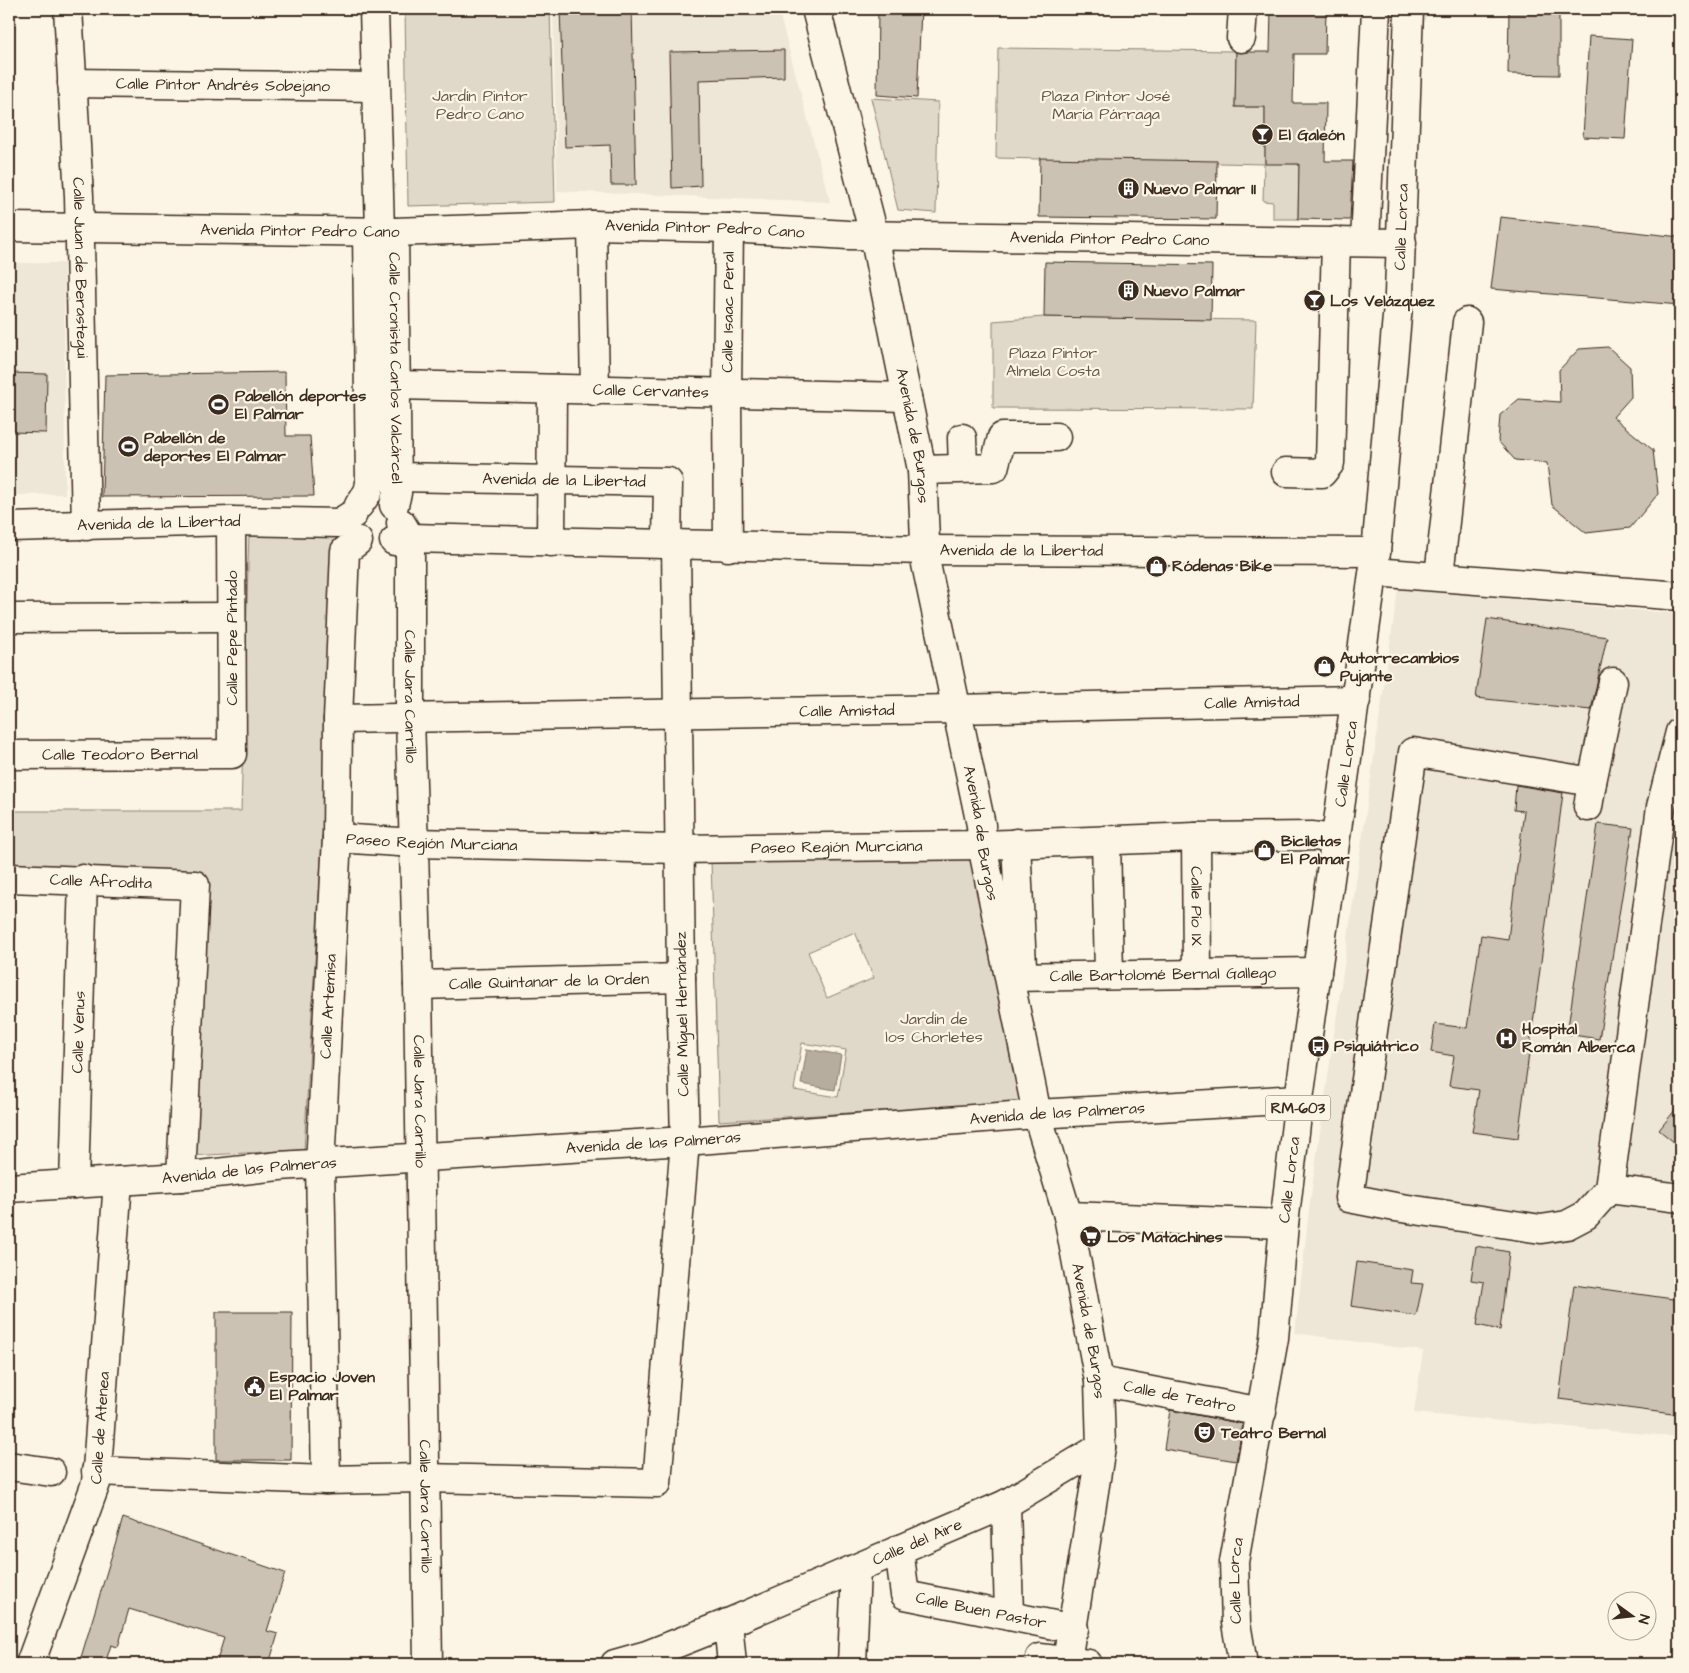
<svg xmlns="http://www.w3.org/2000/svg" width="1689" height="1673" font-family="'Architects Daughter',sans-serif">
  <rect width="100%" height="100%" fill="#fcf5e5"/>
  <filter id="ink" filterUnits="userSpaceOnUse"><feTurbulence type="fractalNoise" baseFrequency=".02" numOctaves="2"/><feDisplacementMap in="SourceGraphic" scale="10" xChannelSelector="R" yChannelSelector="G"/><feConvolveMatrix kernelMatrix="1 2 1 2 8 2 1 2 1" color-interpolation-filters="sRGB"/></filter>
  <g filter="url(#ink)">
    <g fill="#eee6d6">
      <path d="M553 9H778L830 202 557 191Z"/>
      <path d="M9 263H64L65 494 9 495Z"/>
      <path d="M1398 589 1680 614V1437L1414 1413 1423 1351 1295 1333 1310 1202Z"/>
    </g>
    <g fill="#e0d8c8" stroke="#8e8173" fill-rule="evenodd">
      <path d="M405 9H550L555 202 408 206Z"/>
      <path d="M998 48 1236 51 1235 107H1265V163L1299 164 1298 219H1273V202L1263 201 1264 164 996 158Z"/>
      <path d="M871 98 938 102 936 213 898 210Z"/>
      <path d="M1044 317 1256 320 1253 409 993 408V321Z"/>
      <path d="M249 531 340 532 304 1150 189 1156 203 881 9 875V811H241Z"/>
      <path d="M978 855 1029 1102 719 1121 711 861ZM855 932 874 978 827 998 808 952ZM802 1043 846 1050 838 1097 794 1090Z"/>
    </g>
    <path fill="#b7ad9e" stroke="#85796b" d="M807 1049 841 1055 835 1090 801 1084Z"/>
    <g fill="#ccc2b3" stroke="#3b2a1e">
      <path d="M560 9H632L636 185H611L610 145 565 147Z"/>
      <path d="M878 9H921L917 98 877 95Z"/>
      <path d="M1271 9H1326L1325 54H1294L1293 103H1326L1325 161H1353L1350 220 1298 219 1299 164H1265V107H1235L1236 52H1270Z"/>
      <path d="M1509 9H1559V75L1508 74Z"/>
      <path d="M1589 36 1632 39 1625 139 1583 137Z"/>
      <path d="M784 50V77L699 80 701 186 672 188 669 52Z"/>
      <path d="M1040 158 1217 161 1216 219 1039 217Z"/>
      <path d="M1500 217 1680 237V305L1491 289Z"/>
      <path d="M1045 262 1212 265 1211 320 1044 317Z"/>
      <path d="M1608 347 1630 367 1631 397 1613 417 1653 450 1658 494 1630 528 1586 533 1552 505 1547 463 1515 460 1498 441 1500 415 1519 399 1560 402 1559 370 1579 349Z"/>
      <path d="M285 372 286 436H310L314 496 102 497 105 375Z"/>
      <path d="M9 373 47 374 46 433 9 432Z"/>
      <path d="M1487 619 1607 637 1591 710 1476 698Z"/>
      <path d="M1516 785 1563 793 1518 1138 1472 1132 1479 1090 1449 1086 1454 1056 1431 1052 1435 1024 1467 1028 1481 935 1508 939 1524 811 1514 810Z"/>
      <path d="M1598 824 1633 828 1599 1039 1567 1034Z"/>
      <path d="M1680 1104V1147L1659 1130Z"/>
      <path d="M1476 1246 1509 1252 1500 1330 1477 1325 1484 1282 1471 1280Z"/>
      <path d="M1357 1262 1413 1270 1411 1283 1423 1284 1416 1316 1351 1306Z"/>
      <path d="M1574 1285 1680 1300V1415L1559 1399Z"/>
      <path d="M216 1312H292L291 1460H216Z"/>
      <path d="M1170 1410 1243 1424 1236 1461 1164 1449Z"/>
      <path d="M123 1518 285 1573 267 1631 278 1634 269 1664H216L224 1638 129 1609 118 1647 111 1645 105 1664H79Z"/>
    </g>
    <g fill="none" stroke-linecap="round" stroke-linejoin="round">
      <defs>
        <g id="minor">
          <path id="s1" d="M68 9 79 196 86 526"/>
          <path d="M374 9 380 232"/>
          <path id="s2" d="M816 9 874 235 907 397 922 470 926 564 981 825 982 845 1037 1114 1068 1216 1099 1381 1101 1447 1067 1661"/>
          <path d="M1241 38 1243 9"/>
          <path id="s3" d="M72 83 375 87"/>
          <path d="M592 225 595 391"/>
          <path id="s4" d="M9 227 394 232 592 225 729 228 848 235 1402 243"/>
          <path id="s5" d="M394 232 397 493 394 505"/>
          <path d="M1365 242 1376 9"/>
          <path id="s6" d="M396 385 907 397"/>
          <path d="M962 438 963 468"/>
          <path d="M922 470 994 468 1002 437H1056"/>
          <path d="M1286 472 1322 473 1330 463 1336 241"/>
          <path id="s7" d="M396 477 668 482 667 544"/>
          <path d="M359 505 368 492 370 483 367 232"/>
          <path id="s8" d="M401 523 410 538V717L418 985 428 1664"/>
          <path id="s9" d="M9 527 231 521 339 523 353 514"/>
          <path id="s10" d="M394 541 410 538 926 550 1376 552"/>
          <path d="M551 542 552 389"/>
          <path id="s11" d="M728 547 727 393 729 228"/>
          <path d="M1374 572 1680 596"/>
          <path d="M1439 576 1467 322"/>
          <path d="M9 618 231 617"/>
          <path id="s12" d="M338 719 955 709 1356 700"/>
          <path id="s13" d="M9 755 232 754 231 521"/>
          <path d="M1592 782 1613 682"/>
          <path d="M1588 807 1592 782 1413 752 1349 1198 1395 1207 1541 1229 1567 1225 1586 1215 1609 1189 1661 807 1680 732"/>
          <path id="s14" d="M1196 837 1197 974"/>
          <path id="s15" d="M337 838 414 843 679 849 982 845 1196 837 1313 836 1335 839"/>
          <path d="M1106 840 1109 974"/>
          <path d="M1016 843 1022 966"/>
          <path id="s16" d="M9 878 195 885 181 1177"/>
          <path id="s17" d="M1011 977 1317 972"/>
          <path id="s18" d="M418 985 681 978"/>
          <path id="s19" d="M74 1184 83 879"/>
          <path id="s20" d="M9 1188 181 1177 279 1166 685 1141 1037 1114 1299 1099"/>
          <path d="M1609 1189 1680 1198"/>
          <path d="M1068 1216 1284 1224"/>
          <path id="s21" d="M1099 1381 1262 1412"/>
          <path d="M9 1466 51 1472"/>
          <path d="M96 1471 326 1480 423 1478 657 1483 685 1141 681 978 676 544"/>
          <path id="s22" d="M326 1480 320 1165 337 838 338 719 345 551 358 541"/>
          <path d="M1006 1504 1009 1616"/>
          <path id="s23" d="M899 1549 905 1595 1074 1629"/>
          <path d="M728 1623 732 1664"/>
          <path d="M1040 1658 1088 1664"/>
          <path id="s24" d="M30 1664 96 1483 118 1181"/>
          <path id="s25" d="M615 1664 647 1655 728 1623 1006 1504 1101 1447"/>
          <path d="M852 1664 856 1569"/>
        </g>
        <g id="major">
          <path id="s26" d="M1243 1664 1236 1623 1234 1562 1274 1338 1284 1224 1299 1099 1376 552 1399 294 1409 9"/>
        </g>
      </defs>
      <use href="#minor" stroke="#3b2a1e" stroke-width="31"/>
      <use href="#major" stroke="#3b2a1e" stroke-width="31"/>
      <use href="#minor" stroke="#fcf5e5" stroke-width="28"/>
      <use href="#major" stroke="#fcf5e5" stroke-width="28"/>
    </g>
  </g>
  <defs>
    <symbol id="bar-disc" viewBox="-11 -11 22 22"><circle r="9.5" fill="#3b2a1e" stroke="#fcf5e5"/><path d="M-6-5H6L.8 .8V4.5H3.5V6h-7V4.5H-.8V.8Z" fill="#fff"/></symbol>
    <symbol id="building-disc" viewBox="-11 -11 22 22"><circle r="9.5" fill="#3b2a1e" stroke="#fcf5e5"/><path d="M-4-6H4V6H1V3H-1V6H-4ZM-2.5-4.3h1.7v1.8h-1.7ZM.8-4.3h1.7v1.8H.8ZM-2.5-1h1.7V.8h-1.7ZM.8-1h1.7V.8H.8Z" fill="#fff"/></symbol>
    <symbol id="stadium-disc" viewBox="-11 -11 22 22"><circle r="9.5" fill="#3b2a1e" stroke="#fcf5e5"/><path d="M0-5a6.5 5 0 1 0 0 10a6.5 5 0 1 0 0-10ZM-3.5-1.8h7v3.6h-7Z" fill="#fff"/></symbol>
    <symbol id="shop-disc" viewBox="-11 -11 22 22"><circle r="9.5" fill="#3b2a1e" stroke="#fcf5e5"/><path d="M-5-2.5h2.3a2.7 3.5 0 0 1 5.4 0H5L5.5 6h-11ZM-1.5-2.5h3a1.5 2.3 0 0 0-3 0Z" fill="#fff"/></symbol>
    <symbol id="hospital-disc" viewBox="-11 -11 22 22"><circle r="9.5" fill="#3b2a1e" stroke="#fcf5e5"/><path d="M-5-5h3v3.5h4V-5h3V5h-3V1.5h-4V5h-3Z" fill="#fff"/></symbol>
    <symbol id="bus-disc" viewBox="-11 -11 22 22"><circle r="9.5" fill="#3b2a1e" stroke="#fcf5e5"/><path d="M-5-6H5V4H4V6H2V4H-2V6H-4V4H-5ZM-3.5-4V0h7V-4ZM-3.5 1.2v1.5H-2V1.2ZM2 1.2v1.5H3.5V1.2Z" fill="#fff"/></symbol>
    <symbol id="supermarket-disc" viewBox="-11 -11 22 22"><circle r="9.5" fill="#3b2a1e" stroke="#fcf5e5"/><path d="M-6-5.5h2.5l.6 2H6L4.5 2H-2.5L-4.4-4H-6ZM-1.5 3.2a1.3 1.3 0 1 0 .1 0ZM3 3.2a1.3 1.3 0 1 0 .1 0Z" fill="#fff"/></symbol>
    <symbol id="civic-disc" viewBox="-11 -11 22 22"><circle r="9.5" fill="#3b2a1e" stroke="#fcf5e5"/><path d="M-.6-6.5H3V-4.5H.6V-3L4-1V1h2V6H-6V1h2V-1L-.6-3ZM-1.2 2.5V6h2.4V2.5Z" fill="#fff"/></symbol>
    <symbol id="theatre-disc" viewBox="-11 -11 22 22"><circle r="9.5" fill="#3b2a1e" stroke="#fcf5e5"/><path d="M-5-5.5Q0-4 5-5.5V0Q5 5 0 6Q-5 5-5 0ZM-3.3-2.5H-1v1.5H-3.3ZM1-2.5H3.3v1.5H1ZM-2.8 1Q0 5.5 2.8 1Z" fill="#fff"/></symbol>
  </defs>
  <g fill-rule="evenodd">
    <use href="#bar-disc" x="1250" y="122" width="25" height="25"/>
    <use href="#building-disc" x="1116" y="176" width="25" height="25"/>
    <use href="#building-disc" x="1116" y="278" width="25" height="25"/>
    <use href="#bar-disc" x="1302" y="288" width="25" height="25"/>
    <use href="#stadium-disc" x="206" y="392" width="25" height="25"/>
    <use href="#stadium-disc" x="116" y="434" width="25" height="25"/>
    <use href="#shop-disc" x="1144" y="554" width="25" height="25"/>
    <use href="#shop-disc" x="1312" y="654" width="25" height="25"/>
    <use href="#shop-disc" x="1252" y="838" width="25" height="25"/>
    <use href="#hospital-disc" x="1494" y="1026" width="25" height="25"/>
    <use href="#bus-disc" x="1306" y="1034" width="25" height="25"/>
    <use href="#supermarket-disc" x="1078" y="1224" width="25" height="25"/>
    <use href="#civic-disc" x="242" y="1374" width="25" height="25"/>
    <use href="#theatre-disc" x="1192" y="1420" width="25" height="25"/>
  </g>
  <g text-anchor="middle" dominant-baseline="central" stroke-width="4.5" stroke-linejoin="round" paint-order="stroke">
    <rect fill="#fcf5e5" stroke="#75675a" stroke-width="1" x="1265.5" y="1095.5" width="65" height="25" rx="4"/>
    <g font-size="15" font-weight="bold" fill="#3b2a1e">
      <text x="1298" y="1108">RM-603</text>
    </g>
    <g font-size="16" fill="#3b2a1e" stroke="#fcf5e5">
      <text stroke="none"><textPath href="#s3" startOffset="151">Calle Pintor Andrés Sobejano</textPath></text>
      <text stroke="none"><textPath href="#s26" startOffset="1449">Calle Lorca</textPath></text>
      <text stroke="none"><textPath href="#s4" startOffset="696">Avenida Pintor Pedro Cano</textPath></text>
      <text stroke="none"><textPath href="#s4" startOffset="291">Avenida Pintor Pedro Cano</textPath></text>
      <text stroke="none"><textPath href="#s4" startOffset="1101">Avenida Pintor Pedro Cano</textPath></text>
      <text stroke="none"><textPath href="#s1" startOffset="259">Calle Juan de Berastegui</textPath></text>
      <text stroke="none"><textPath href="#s11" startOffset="235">Calle Isaac Peral</textPath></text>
      <text stroke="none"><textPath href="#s5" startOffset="136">Calle Cronista Carlos Valcárcel</textPath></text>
      <text stroke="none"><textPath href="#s6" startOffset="255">Calle Cervantes</textPath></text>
      <text stroke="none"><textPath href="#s2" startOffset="438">Avenida de Burgos</textPath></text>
      <text stroke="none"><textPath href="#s7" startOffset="168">Avenida de la Libertad</textPath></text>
      <text stroke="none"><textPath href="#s9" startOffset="150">Avenida de la Libertad</textPath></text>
      <text stroke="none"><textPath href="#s10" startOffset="628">Avenida de la Libertad</textPath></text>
      <text transform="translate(232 638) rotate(-90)">Calle Pepe Pintado</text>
      <text stroke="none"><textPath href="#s8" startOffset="176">Calle Jara Carrillo</textPath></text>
      <text stroke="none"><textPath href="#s12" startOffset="914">Calle Amistad</textPath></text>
      <text stroke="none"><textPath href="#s12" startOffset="509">Calle Amistad</textPath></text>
      <text stroke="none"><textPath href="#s13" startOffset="111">Calle Teodoro Bernal</textPath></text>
      <text stroke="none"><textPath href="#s26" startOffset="909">Calle Lorca</textPath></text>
      <text stroke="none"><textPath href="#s2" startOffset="842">Avenida de Burgos</textPath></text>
      <text stroke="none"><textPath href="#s15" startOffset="95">Paseo Región Murciana</textPath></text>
      <text stroke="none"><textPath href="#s15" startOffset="500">Paseo Región Murciana</textPath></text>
      <text stroke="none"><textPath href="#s16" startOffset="92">Calle Afrodita</textPath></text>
      <text stroke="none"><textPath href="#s14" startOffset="69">Calle Pío IX</textPath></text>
      <text stroke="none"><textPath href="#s17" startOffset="152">Calle Bartolomé Bernal Gallego</textPath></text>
      <text stroke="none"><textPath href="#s18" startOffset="131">Calle Quintanar de la Orden</textPath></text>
      <text stroke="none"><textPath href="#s22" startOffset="474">Calle Artemisa</textPath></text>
      <text transform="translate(682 1014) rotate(-91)">Calle Miguel Hernández</text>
      <text stroke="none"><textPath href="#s19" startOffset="152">Calle Venus</textPath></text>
      <text stroke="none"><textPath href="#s8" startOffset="581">Calle Jara Carrillo</textPath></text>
      <text stroke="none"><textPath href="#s20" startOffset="1051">Avenida de las Palmeras</textPath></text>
      <text stroke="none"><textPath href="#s20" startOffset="646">Avenida de las Palmeras</textPath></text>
      <text stroke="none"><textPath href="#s20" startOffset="241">Avenida de las Palmeras</textPath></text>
      <text stroke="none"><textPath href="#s26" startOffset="489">Calle Lorca</textPath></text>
      <text stroke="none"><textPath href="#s2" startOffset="1352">Avenida de Burgos</textPath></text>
      <text stroke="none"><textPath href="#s21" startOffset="82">Calle de Teatro</textPath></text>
      <text stroke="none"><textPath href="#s24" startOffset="248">Calle de Atenea</textPath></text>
      <text stroke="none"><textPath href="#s8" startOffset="986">Calle Jara Carrillo</textPath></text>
      <text stroke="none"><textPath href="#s25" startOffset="326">Calle del Aire</textPath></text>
      <text stroke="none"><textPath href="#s26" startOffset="84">Calle Lorca</textPath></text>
      <text stroke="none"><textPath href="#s23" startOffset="124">Calle Buen Pastor</textPath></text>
    </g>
    <g font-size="16" fill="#645648" stroke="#fcf5e5">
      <text x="480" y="96">Jardín Pintor<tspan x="480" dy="18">Pedro Cano</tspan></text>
      <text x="1106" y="96">Plaza Pintor José<tspan x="1106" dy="18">María Párraga</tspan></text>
      <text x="1053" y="353">Plaza Pintor<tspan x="1053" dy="18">Almela Costa</tspan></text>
      <text x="934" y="1019">Jardín de<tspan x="934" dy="18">los Chorletes</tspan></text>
    </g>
    <g font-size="16" font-weight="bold" fill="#3b2a1e" stroke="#fcf5e5" text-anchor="start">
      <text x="1279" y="135">El Galeón</text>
      <text x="1144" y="189">Nuevo Palmar II</text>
      <text x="1144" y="291">Nuevo Palmar</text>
      <text x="1330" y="301">Los Velázquez</text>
      <text x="235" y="396">Pabellón deportes<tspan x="235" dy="18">El Palmar</tspan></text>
      <text x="144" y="438">Pabellón de<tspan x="144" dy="18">deportes El Palmar</tspan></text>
      <text x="1172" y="566">Ródenas Bike</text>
      <text x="1340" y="658">Autorrecambios<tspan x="1340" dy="18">Pujante</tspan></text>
      <text x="1281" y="841">Biciletas<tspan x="1281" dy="18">El Palmar</tspan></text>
      <text x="1522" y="1029">Hospital<tspan x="1522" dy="18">Román Alberca</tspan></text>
      <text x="1334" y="1046">Psiquiátrico</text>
      <text x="1107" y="1237">Los Matachines</text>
      <text x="270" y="1377">Espacio Joven<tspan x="270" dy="18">El Palmar</tspan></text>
      <text x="1221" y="1433">Teatro Bernal</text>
    </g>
  </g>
  <rect width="1689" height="1673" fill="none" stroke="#fcf5e5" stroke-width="30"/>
  <rect x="15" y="15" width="1659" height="1643" fill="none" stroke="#3b2a1e" stroke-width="2" filter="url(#ink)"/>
  <g transform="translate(1632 1616) rotate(105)"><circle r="24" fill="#fcf5e5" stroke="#afa495"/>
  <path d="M0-4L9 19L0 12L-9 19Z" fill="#3b2a1e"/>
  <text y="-8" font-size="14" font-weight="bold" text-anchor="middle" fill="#3b2a1e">N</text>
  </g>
</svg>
